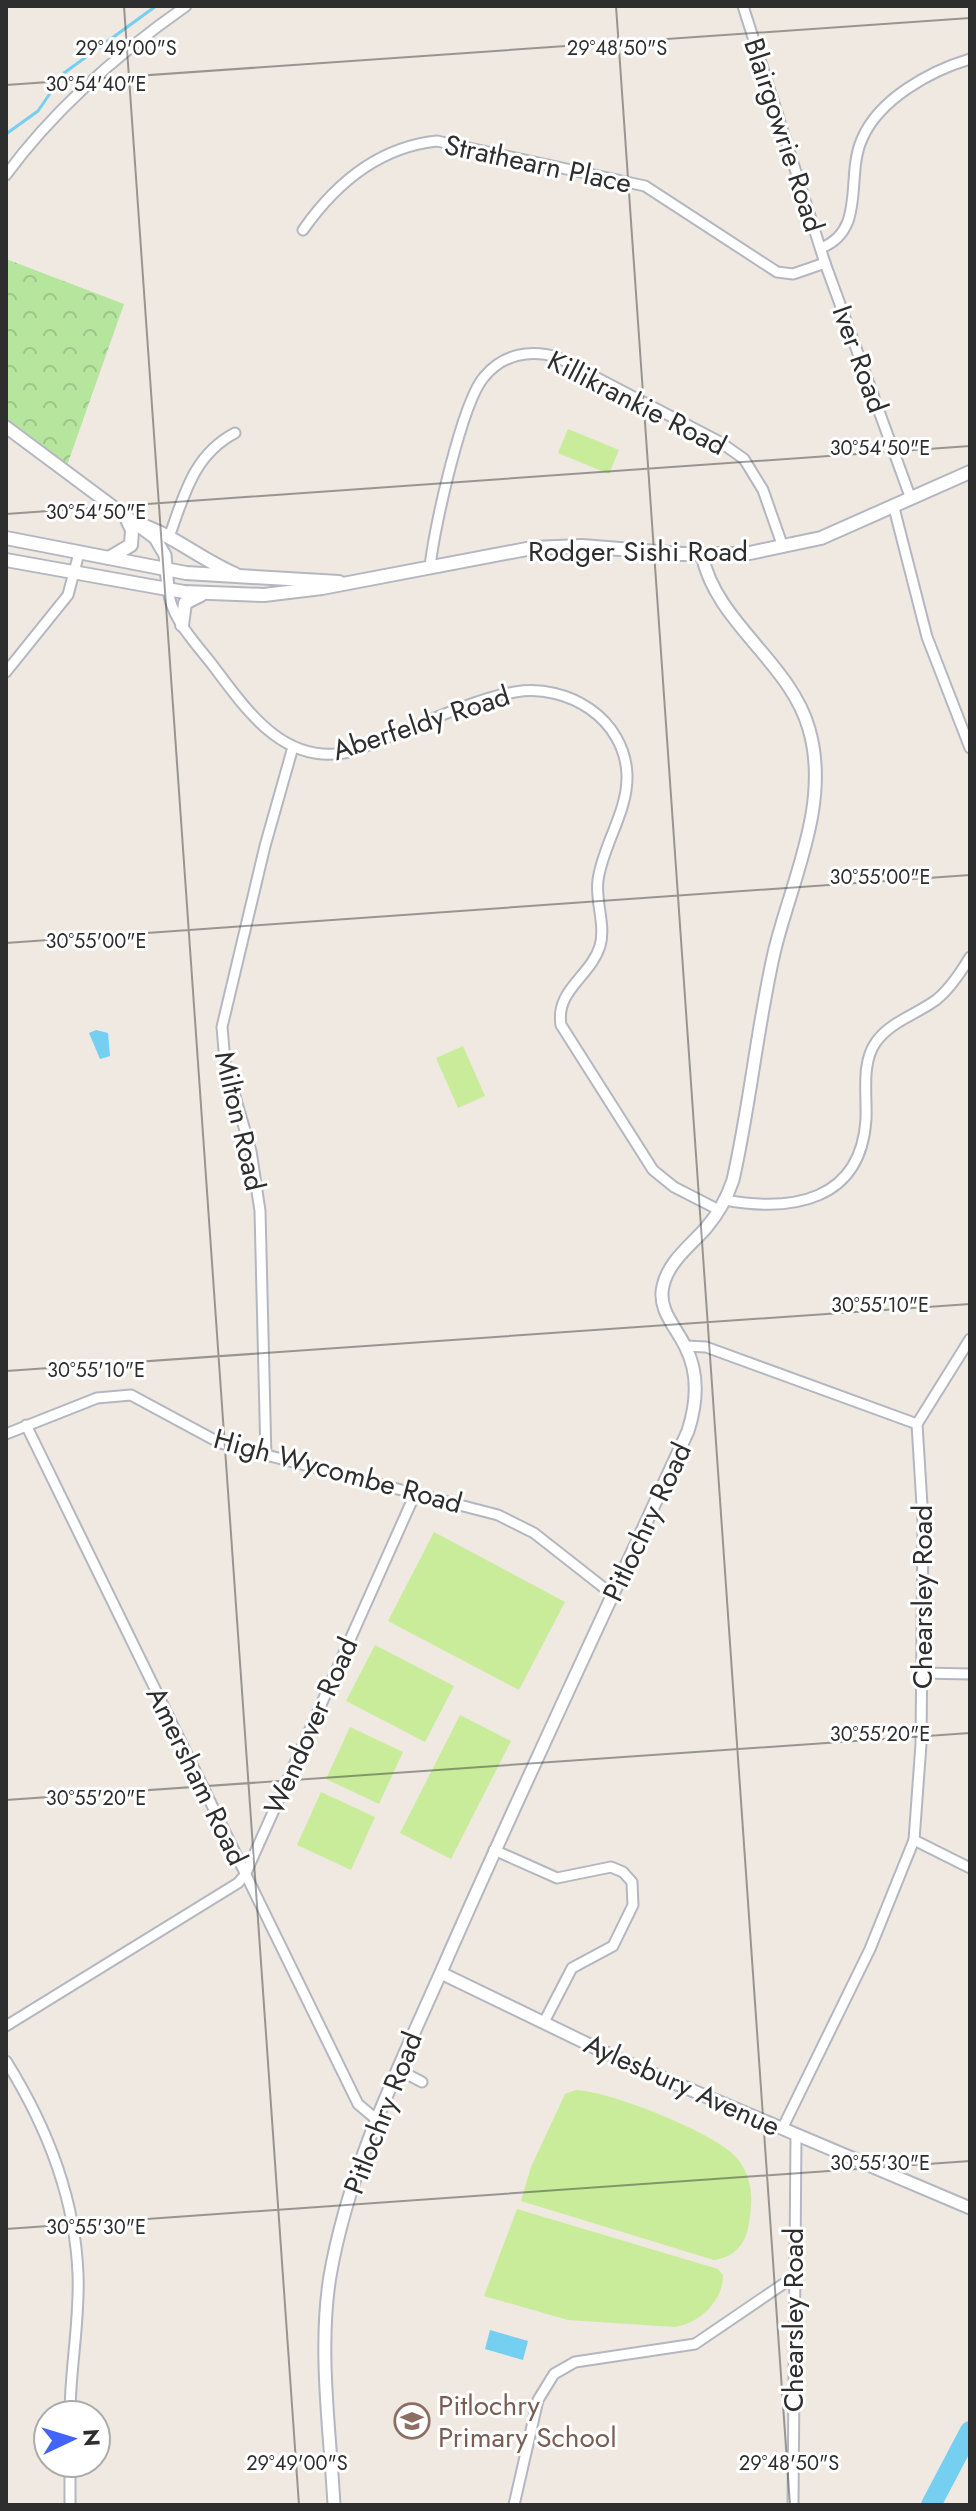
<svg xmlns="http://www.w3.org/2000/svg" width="976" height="2511" font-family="Jost,sans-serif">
  <defs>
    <pattern id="park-crowns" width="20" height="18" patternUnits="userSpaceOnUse" patternTransform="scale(2)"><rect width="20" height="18" fill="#b6e59e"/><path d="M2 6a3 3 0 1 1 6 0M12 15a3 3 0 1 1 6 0" fill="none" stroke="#9dc588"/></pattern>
  </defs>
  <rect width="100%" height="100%" fill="#efe9e1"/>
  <path fill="url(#park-crowns)" d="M6 259 124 304 65 471 6 426Z"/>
  <g fill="#c9ec9a">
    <path d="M568 429 619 450 609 474 558 453Z"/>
    <path d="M463 1046 485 1096 458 1108 436 1058Z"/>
    <path d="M434 1532 565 1602 519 1690 388 1621Z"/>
    <path d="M375 1645 454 1686 425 1742 346 1701Z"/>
    <path d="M460 1715 511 1741 451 1859 400 1833Z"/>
    <path d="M350 1727 403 1752 379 1804 326 1779Z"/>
    <path d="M321 1792 375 1817 351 1870 297 1845Z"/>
    <path d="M576 2090C609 2091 717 2133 738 2159 753 2180 753 2199 749 2223 746 2244 735 2257 714 2260L521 2201 531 2167 565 2094Z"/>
    <path d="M517 2209 718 2269 723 2275C723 2301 700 2323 675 2327L568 2320 484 2296Z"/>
  </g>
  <g fill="#75cff0">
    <path d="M96 1030 108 1033 110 1056 100 1059 89 1033Z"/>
    <path d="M490 2330 528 2341 523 2360 485 2349Z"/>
  </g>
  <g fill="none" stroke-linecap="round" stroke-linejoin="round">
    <path stroke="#75cff0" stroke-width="3" d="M6 134 38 111 64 73 156 6"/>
    <path stroke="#75cff0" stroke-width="20" d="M931 2505 970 2431"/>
    <defs>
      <g id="minor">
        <path d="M743 6 825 263 911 499"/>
        <path d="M6 175C55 108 119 53 186 6"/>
        <path d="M303 230C336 183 379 147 437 141L645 186 777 272 793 274 825 263"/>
        <path d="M821 248C867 230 845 177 862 139 879 99 930 71 970 59"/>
        <path d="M894 508 927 637 970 748"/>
        <path d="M169 537C184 496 193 455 235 433"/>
        <path d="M430 568C433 532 462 402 484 377 503 354 530 349 557 357L720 442 744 459 763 490 783 547"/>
        <path d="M168 589C171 618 193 640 211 663 246 709 283 767 350 752 400 735 467 700 515 692 568 683 625 719 627 775 628 812 603 844 598 880 595 901 606 925 600 946 591 976 555 990 561 1025L653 1170 674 1187 719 1210"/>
        <path d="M6 672 68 595 79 553"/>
        <path d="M725 1200C791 1212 861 1202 866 1119 867 1094 861 1063 876 1042 890 1022 917 1014 936 1000 950 989 961 972 970 957"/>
        <path d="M685 1346 706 1347 917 1424"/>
        <path d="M26 1425 358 2104 377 2120"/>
        <path d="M6 1434 97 1398 131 1395 220 1443 498 1515 534 1533 613 1595"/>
        <path d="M266 1457 260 1211 251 1151 225 1062 222 1027 265 846 293 747"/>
        <path d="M922 1673 970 1674"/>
        <path d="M914 1840 970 1868"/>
        <path d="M494 1850 557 1878 611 1867 623 1872 632 1882 633 1905 613 1946 572 1968 544 2022"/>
        <path d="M6 2026 238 1883 245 1875 415 1494"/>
        <path d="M6 2061C46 2125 75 2198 78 2274 80 2321 70 2368 70 2415"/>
        <path d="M397 2069 422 2082"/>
        <path d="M782 2129 870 1949 914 1840 921 1744 923 1522 917 1424 970 1339"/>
        <path d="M70 2463V2505"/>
        <path d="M514 2505 538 2400 554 2374 575 2362 695 2344 792 2278"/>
        <path d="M793 2505 796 2136"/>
      </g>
      <g id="tertiary">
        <path d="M6 427 155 538 165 555 168 589"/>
        <path d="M441 1973 625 2062 970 2208"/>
        <path d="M334 2505C330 2431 318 2350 330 2276 349 2167 398 2070 442 1970 521 1789 606 1611 688 1431 697 1403 699 1374 686 1348 677 1328 657 1310 663 1286 668 1262 691 1245 706 1228 718 1214 727 1198 733 1180 750 1105 757 1028 774 953 791 881 831 804 809 729 790 662 716 623 702 555"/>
      </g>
      <g id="secondary">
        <path d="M135 523C171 533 200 559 235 574"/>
        <path d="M6 538 186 573 339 582"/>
        <path d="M109 558 131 545 132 530 125 515"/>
        <path d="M6 560 184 592 264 595 322 588 532 548 582 546 682 554H745L821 538 970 472"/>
        <path d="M182 625 185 603 201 595"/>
      </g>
    </defs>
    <use href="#minor" stroke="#b4b7c1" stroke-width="13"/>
    <use href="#tertiary" stroke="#b4b7c1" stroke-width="15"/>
    <use href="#secondary" stroke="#b4b7c1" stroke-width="16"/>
    <use href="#minor" stroke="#fff" stroke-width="9"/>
    <use href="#tertiary" stroke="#fff" stroke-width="11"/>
    <use href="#secondary" stroke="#fff" stroke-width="12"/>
  </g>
  <path fill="none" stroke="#2e2e2e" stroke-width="2" stroke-opacity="0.45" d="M124 6 299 2505M616 6 790 2505M6 85 970 18M6 514 970 446M6 943 970 875M6 1371 970 1304M6 1800 970 1733M6 2229 970 2161"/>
  <defs>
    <symbol id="school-ring" viewBox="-11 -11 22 22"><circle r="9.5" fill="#fff" stroke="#8d6e63" stroke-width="1.5"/><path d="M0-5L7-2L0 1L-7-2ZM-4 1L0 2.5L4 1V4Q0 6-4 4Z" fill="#8d6e63"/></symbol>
  </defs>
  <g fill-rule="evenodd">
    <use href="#school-ring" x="392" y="2401" width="40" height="40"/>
  </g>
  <g text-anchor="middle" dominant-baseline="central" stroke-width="6" stroke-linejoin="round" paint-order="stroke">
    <g font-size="28" fill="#2e2e2e" stroke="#fff">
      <text transform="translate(784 135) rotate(72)">Blairgowrie Road</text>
      <text transform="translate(538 164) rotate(12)">Strathearn Place</text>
      <text transform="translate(860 359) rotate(70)">Iver Road</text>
      <text transform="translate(637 403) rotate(27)">Killikrankie Road</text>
      <text x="638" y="551">Rodger Sishi Road</text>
      <text transform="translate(421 723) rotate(-18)">Aberfeldy Road</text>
      <text transform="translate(240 1121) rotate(77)">Milton Road</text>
      <text transform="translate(338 1471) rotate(15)">High Wycombe Road</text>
      <text transform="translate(647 1522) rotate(-65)">Pitlochry Road</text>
      <text transform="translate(922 1597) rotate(-90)">Chearsley Road</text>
      <text transform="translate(311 1726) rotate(-66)">Wendover Road</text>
      <text transform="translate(197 1776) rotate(64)">Amersham Road</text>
      <text transform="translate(682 2085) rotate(24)">Aylesbury Avenue</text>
      <text transform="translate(383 2113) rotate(-69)">Pitlochry Road</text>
      <text transform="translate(793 2320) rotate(-90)">Chearsley Road</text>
    </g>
    <g font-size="28" fill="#785e54" stroke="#fff" text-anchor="start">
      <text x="438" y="2405">Pitlochry<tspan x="438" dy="32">Primary School</tspan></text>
    </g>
  </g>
  <g font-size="20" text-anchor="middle" fill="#2e2e2e" stroke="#fff" stroke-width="6" stroke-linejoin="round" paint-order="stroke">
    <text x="126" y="55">29°49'00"S</text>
    <text x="617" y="55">29°48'50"S</text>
    <text x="96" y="91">30°54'40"E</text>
    <text x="880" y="455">30°54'50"E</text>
    <text x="96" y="519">30°54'50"E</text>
    <text x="880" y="884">30°55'00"E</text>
    <text x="96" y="948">30°55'00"E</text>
    <text x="880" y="1312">30°55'10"E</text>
    <text x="96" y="1377">30°55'10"E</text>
    <text x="880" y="1741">30°55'20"E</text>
    <text x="96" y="1805">30°55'20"E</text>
    <text x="880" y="2170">30°55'30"E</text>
    <text x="96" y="2234">30°55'30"E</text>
    <text x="297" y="2470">29°49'00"S</text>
    <text x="789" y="2470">29°48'50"S</text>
  </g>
  <rect width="976" height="2511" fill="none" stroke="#2e2e2e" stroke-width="16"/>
  <g transform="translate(72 2439) rotate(86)"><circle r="38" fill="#ffffff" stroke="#ababab" stroke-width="2"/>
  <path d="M0-6L14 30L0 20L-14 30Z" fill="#4264fb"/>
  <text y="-12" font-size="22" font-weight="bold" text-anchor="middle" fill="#2e2e2e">N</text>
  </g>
</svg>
